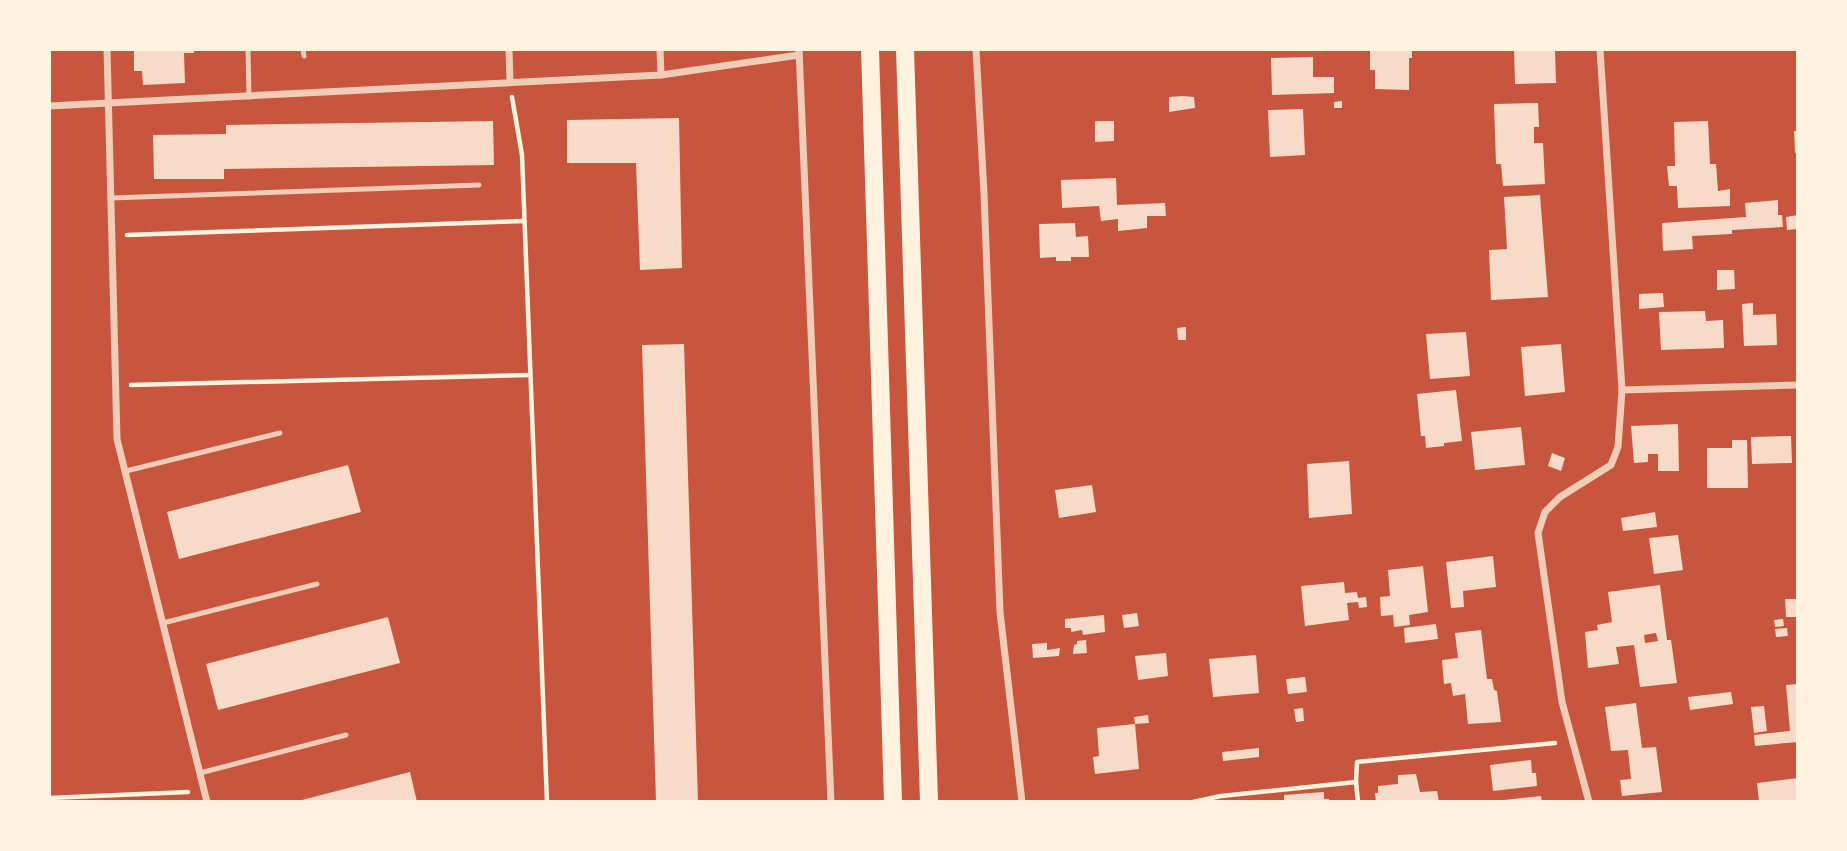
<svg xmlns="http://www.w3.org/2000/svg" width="1847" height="851" font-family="Barlow,sans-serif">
  <rect width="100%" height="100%" fill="#c8553d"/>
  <g fill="#f7dbc8" fill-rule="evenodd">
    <path d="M134 49H194V53H184L185 83 143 85 142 71H134Z"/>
    <path d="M1412 49V58H1409V90L1375 89V70H1370V50Z"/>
    <path d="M1514 49H1555L1556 83 1515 84Z"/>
    <path d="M1313 57V77H1334V93L1272 95 1271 58Z"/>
    <path d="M1183 96 1194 97 1195 108 1169 112V97Z"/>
    <path d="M1342 101V108H1334V102Z"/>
    <path d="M1538 103 1539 127H1534V143H1543L1545 184 1503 186 1501 164H1496L1494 104Z"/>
    <path d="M1303 109 1305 155 1270 157 1268 110Z"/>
    <path d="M679 118 682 268 640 270 636 163H567V120Z"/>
    <path d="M493 121 494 165 224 169V179H154L153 135 226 134V125Z"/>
    <path d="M1095 121H1114V141L1095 142Z"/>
    <path d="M1708 121 1710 164H1716L1718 191 1730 189V206L1678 208 1677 186H1669L1667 166H1675L1674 122Z"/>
    <path d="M1794 131H1798V153H1795Z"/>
    <path d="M1116 178 1117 205 1165 203 1166 216H1147V228L1118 231V219L1101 221 1099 206 1062 208 1061 180Z"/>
    <path d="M1540 195 1548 297 1491 300 1489 250 1507 249 1504 197Z"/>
    <path d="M1778 200V215H1782L1783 227 1732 230V234L1692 236 1693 249 1663 251 1662 223 1746 217 1745 203Z"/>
    <path d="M1798 215V229L1787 230 1786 217Z"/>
    <path d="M1075 223 1076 237 1088 236 1089 257H1071V261H1056V257L1040 258 1039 224Z"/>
    <path d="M1717 270H1734L1735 289 1717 290Z"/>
    <path d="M1663 293 1664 307 1639 309V294Z"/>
    <path d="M1753 303V315L1776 314 1777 345 1744 346 1742 304Z"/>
    <path d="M1705 311 1706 321 1723 320 1724 348 1661 350 1659 312Z"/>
    <path d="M1186 327V340H1178L1177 328Z"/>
    <path d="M1466 332 1470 376 1430 379 1426 334Z"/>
    <path d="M684 344 698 802H656L642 345Z"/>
    <path d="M1561 344 1565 392 1525 396 1521 347Z"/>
    <path d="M1456 390 1462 441 1444 443V446L1426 448 1425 436H1421L1417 394Z"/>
    <path d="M1678 424 1679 471H1658V454H1648V462L1634 463 1631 426Z"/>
    <path d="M1521 427 1525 465 1475 470 1471 432Z"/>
    <path d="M1791 436 1792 463 1752 464 1751 437Z"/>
    <path d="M1732 440H1747L1748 488H1707V448H1732Z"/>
    <path d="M1552 453 1565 458 1561 471 1548 466Z"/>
    <path d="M1349 461 1352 514 1309 518 1307 464Z"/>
    <path d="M348 465 361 512 179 559 167 512Z"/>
    <path d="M1092 485 1096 512 1059 518 1055 490Z"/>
    <path d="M1655 512 1657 527 1623 531 1621 518Z"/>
    <path d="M1678 535 1683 570 1654 574 1649 538Z"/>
    <path d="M1493 556 1496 587 1463 591 1464 607 1451 608 1446 562Z"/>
    <path d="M1423 566 1428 612 1409 615 1410 625 1394 627 1393 615 1381 616 1380 597 1390 596 1388 570Z"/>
    <path d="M1344 582 1345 593 1357 592 1358 598 1366 597 1367 607 1359 608 1358 602 1347 603 1349 620 1305 626 1301 586Z"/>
    <path d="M1660 585 1667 640H1671L1677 683 1640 687 1634 645 1616 647 1619 664 1588 668 1585 632 1598 630 1597 625 1612 622 1608 592ZM1656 633 1658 641 1645 643 1644 635Z"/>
    <path d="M1785 599H1798V617H1786Z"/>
    <path d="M1137 613 1139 626 1124 628 1122 615Z"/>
    <path d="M1104 615 1105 632 1083 635 1082 630 1071 632V628H1065V619Z"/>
    <path d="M388 617 400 663 218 710 206 664Z"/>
    <path d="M1783 619 1784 626 1775 627 1774 620Z"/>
    <path d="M1436 624 1438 639 1405 643 1404 628Z"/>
    <path d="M1787 628 1788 636 1776 637 1775 629Z"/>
    <path d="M1481 630 1487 679H1492L1494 690 1497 691 1501 722 1468 724 1465 694 1453 696 1451 683 1444 684 1442 660 1458 658 1455 633Z"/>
    <path d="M1086 640 1087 653 1073 654 1074 645 1077 644V641Z"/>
    <path d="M1047 643V650L1060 648 1059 656 1033 658 1032 644Z"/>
    <path d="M1166 653 1168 676 1138 680 1135 656Z"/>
    <path d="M1256 655 1259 693 1213 697 1209 659Z"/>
    <path d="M1305 677 1307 692 1288 694 1286 679Z"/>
    <path d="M1798 684V742L1755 746 1754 735 1790 731 1786 685Z"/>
    <path d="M1731 692 1733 704 1690 710 1688 697Z"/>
    <path d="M1636 703 1642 748 1656 747 1662 792 1622 796 1620 780 1631 779 1628 750 1611 751 1605 707Z"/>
    <path d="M1764 706 1767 731 1754 733 1751 707Z"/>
    <path d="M1303 708 1304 721 1296 722 1294 709Z"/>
    <path d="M1148 715 1149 723 1135 724 1134 717Z"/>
    <path d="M1135 724 1139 769 1095 774 1093 757 1099 756 1097 728Z"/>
    <path d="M1259 748V757L1223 761 1222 752Z"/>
    <path d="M1531 760 1532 773H1536L1537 786 1493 791 1490 765Z"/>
    <path d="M410 772 417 802H298V801Z"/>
    <path d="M1416 774 1420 792 1437 791 1439 802H1376L1375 793H1378V786L1398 784V775Z"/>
    <path d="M1798 778V802H1759L1757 783Z"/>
    <path d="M1324 792V799H1329V802H1284V795Z"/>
    <path d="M1541 796 1542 802H1504V800Z"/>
  </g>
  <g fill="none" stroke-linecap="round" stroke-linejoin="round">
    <g stroke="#fff3e0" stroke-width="4.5">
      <path d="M512 97 522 155 547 802"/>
      <path d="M127 235 524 221"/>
      <path d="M131 385 530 375"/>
      <path d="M1356 782 1358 802"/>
      <path d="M49 798 188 792"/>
      <path d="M1193 802 1221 796 1356 782 1357 762 1555 743"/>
    </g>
    <g stroke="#f1ccb7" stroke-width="5">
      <path d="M248 49 249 97"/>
      <path d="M303 49 304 56"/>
      <path d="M111 198 479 185"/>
      <path d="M126 471 280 433"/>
      <path d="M163 623 317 584"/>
      <path d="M200 773 346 735"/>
    </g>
    <g stroke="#f1ccb7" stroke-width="7">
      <path d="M107 49 117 439 207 802"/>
      <path d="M509 49 510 82"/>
      <path d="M660 49 661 75"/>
      <path d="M799 49 831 802"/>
      <path d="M976 49 984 193 1000 612 1022 802"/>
      <path d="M49 106 661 75 799 55"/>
      <path d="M1622 390 1798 385"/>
      <path d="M1589 802 1562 702 1538 533 1545 512 1560 497 1611 465 1618 447 1622 390 1600 49"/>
    </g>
    <g stroke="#fff3e0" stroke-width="18">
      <path d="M870 49 893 802"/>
      <path d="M905 49 929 802"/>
    </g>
  </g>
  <rect width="1847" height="851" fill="none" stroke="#fff3e0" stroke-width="102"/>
</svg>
